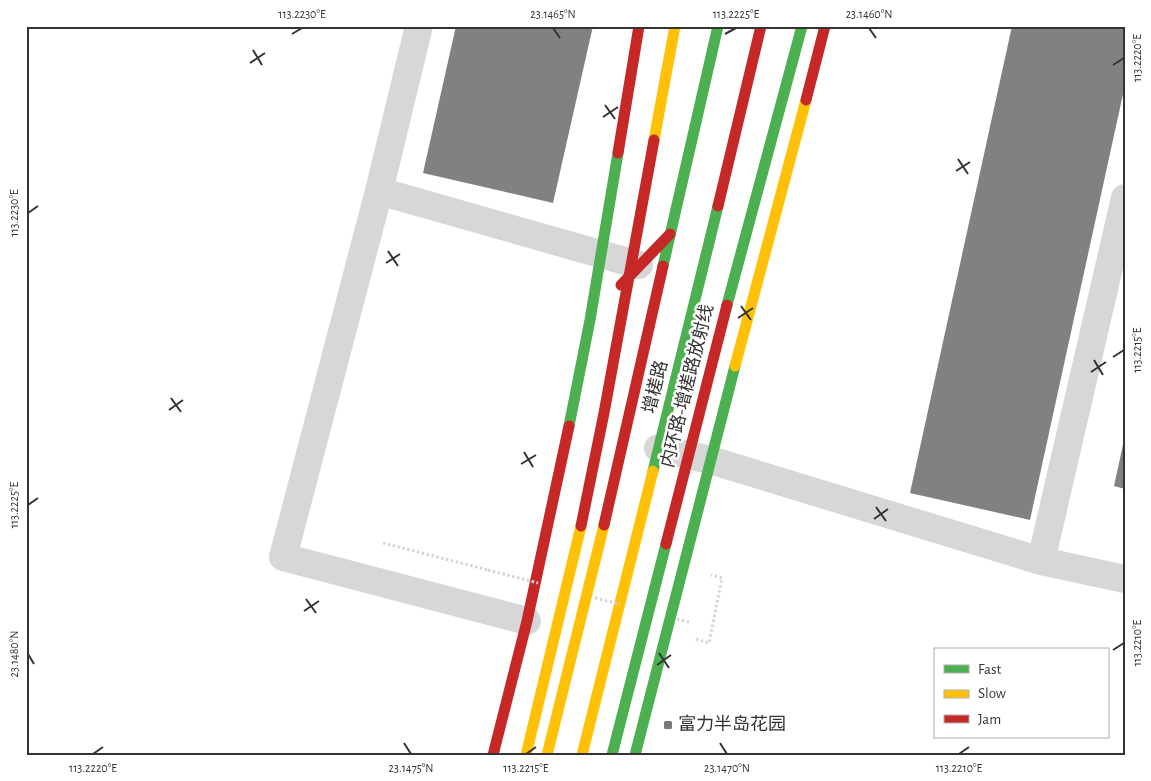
<svg xmlns="http://www.w3.org/2000/svg" width="1151" height="781" font-family="'Alegreya Sans','Noto Sans SC',sans-serif">
  <rect width="100%" height="100%" fill="#fff"/>
  <g fill="#818181">
    <path d="M456 26H593L553 203 423 173Z"/>
    <path d="M1012 26H1125V85L1030 520 910 493Z"/>
    <path d="M1124 440H1125V489L1114 486Z"/>
  </g>
  <g fill="none" stroke-linecap="round" stroke-linejoin="round">
    <g stroke="#d6d6d6" stroke-width="3" stroke-dasharray="2.5 2.5" stroke-linecap="butt">
      <path d="M383 543 488 570"/>
      <path d="M696 639 709 643 722 578 711 575"/>
    </g>
    <g stroke="#d7d7d7" stroke-width="28">
      <path d="M419 26 379 191 283 557 527 621"/>
      <path d="M379 191 639 265"/>
      <path d="M658 448 710 460 1041 561 1125 579"/>
      <path d="M1041 561 1125 198"/>
    </g>
    <g stroke="#4caf50" stroke-width="11">
      <path d="M663 266 718 26"/>
      <path d="M569 426 590 320 618 153"/>
      <path d="M653 471 718 206"/>
      <path d="M635 755 735 366"/>
    </g>
    <g stroke="#ffc107" stroke-width="11">
      <path d="M735 366 806 100"/>
      <path d="M547 755 604 525"/>
      <path d="M582 755 653 471"/>
    </g>
    <g stroke="#c62828" stroke-width="11">
      <path d="M806 100 825 26"/>
      <path d="M618 153 639 26"/>
      <path d="M718 206 761 26"/>
      <path d="M621 285 670 234"/>
      <path d="M604 525 663 266"/>
      <path d="M493 755 527 621 569 426"/>
    </g>
    <g stroke="#d6d6d6" stroke-width="3" stroke-dasharray="2.5 2.5" stroke-linecap="butt">
      <path d="M488 570 538 583"/>
      <path d="M595 598 620 604"/>
      <path d="M677 619 689 622"/>
    </g>
    <g stroke="#4caf50" stroke-width="11">
      <path d="M727 305 802 26"/>
      <path d="M612 755 666 544"/>
    </g>
    <g stroke="#ffc107" stroke-width="11">
      <path d="M654 140 675 26"/>
      <path d="M526 755 581 526"/>
    </g>
    <g stroke="#c62828" stroke-width="11">
      <path d="M581 526 604 413 654 140"/>
      <path d="M666 544 727 305"/>
    </g>
  </g>
  <path fill="none" stroke="#333" stroke-width="2" d="M553 28 560 38M869 28 876 38M292 34 302 28M725 34 736 28M253 50 262 65M250 63 265 53M1113 65 1124 58M605 105 615 119M603 117 618 107M958 159 968 174M956 171 970 162M28 213 38 206M388 251 398 266M386 263 400 254M741 306 751 320M738 318 753 308M1113 357 1124 350M1094 360 1103 375M1091 372 1106 362M171 398 181 412M169 410 183 400M524 452 533 467M521 464 536 455M28 505 38 498M876 507 886 521M874 519 888 509M306 599 316 613M304 611 319 601M1113 650 1124 643M659 653 669 668M28 654 34 664M657 665 671 655M404 743 411 754M720 743 727 754M93 754 103 747M526 754 536 747M959 754 969 747"/>
  <rect fill="#7a7a7a" stroke="#fff" stroke-width="2" x="663" y="720" width="10" height="10" rx="2.5"/>
  <g text-anchor="middle" dominant-baseline="central" stroke-width="5" stroke-linejoin="round" paint-order="stroke">
    <g font-size="18" fill="#333" stroke="#fff">
      <text transform="translate(688 386) rotate(-76)">内环路-增槎路放射线</text>
      <text transform="translate(656 387) rotate(-76)">增槎路</text>
    </g>
    <g font-size="18" fill="#333" stroke="#fff" text-anchor="start">
      <text x="678" y="725">富力半岛花园</text>
    </g>
  </g>
  <rect width="1151" height="781" fill="none" stroke="#ffffff" stroke-width="55"/>
  <rect x="934" y="648" width="175" height="90" fill="#ffffff" stroke="#adadad"/>
  <rect x="944" y="665" width="25" height="8" fill="#4caf50" stroke="#adadad"/>
  <text x="978" y="674" font-size="15" fill="#333333">Fast</text>
  <rect x="944" y="690" width="25" height="8" fill="#ffc107" stroke="#adadad"/>
  <text x="978" y="698" font-size="15" fill="#333333">Slow</text>
  <rect x="944" y="715" width="25" height="8" fill="#c62828" stroke="#adadad"/>
  <text x="978" y="724" font-size="15" fill="#333333">Jam</text>
  <rect x="28" y="28" width="1096" height="726" fill="none" stroke="#333" stroke-width="2"/>
  <g font-size="12" text-anchor="middle" fill="#333">
    <text x="302" y="18">113.2230°E</text>
    <text x="553" y="18">23.1465°N</text>
    <text x="736" y="18">113.2225°E</text>
    <text x="869" y="18">23.1460°N</text>
    <text transform="translate(1137 58) rotate(-90)" y="4">113.2220°E</text>
    <text transform="translate(14 213) rotate(-90)" y="4">113.2230°E</text>
    <text transform="translate(1137 350) rotate(-90)" y="4">113.2215°E</text>
    <text transform="translate(14 505) rotate(-90)" y="4">113.2225°E</text>
    <text transform="translate(1137 643) rotate(-90)" y="4">113.2210°E</text>
    <text transform="translate(14 654) rotate(-90)" y="4">23.1480°N</text>
    <text x="93" y="772">113.2220°E</text>
    <text x="411" y="772">23.1475°N</text>
    <text x="526" y="772">113.2215°E</text>
    <text x="727" y="772">23.1470°N</text>
    <text x="959" y="772">113.2210°E</text>
  </g>
</svg>
